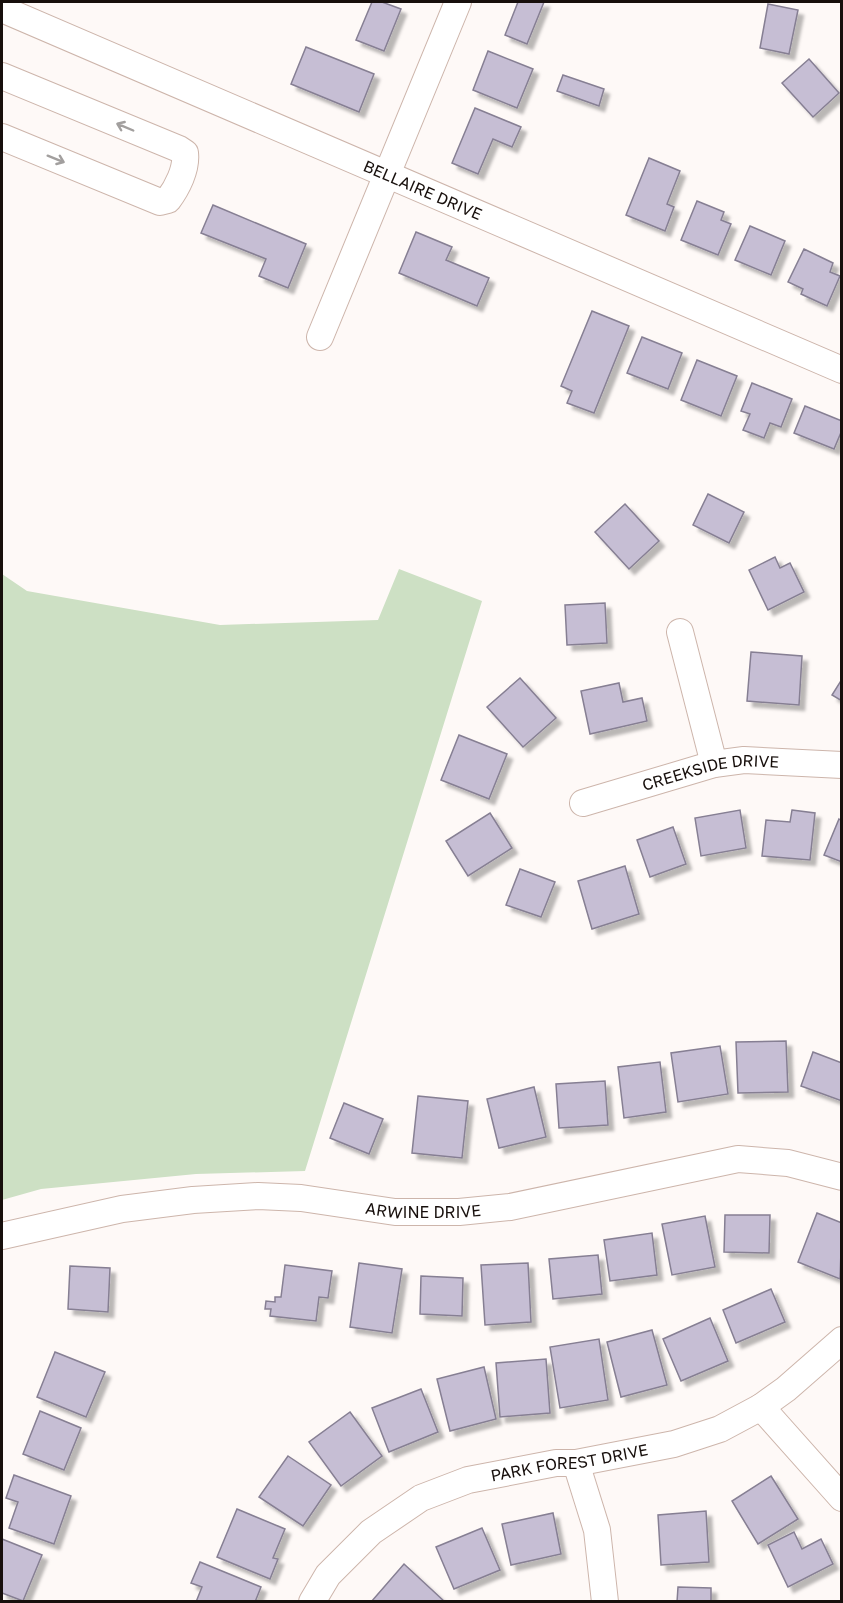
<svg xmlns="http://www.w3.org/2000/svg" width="843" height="1603" font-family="'Golos Text',sans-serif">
  <defs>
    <filter id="shadow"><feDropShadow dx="5.5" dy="5.5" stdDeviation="1.5" flood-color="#0004"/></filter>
  </defs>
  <rect width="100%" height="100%" fill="#fef9f7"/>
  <path fill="#cde0c4" d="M399 569 482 601 305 1171 196 1174 41 1189 2 1200V574L27 591 220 625 378 620Z"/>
  <g fill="#c6bed4" stroke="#867f93" stroke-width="1.5" filter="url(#shadow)">
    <path d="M372 2H382L401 9 384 51 356 40Z"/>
    <path d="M518 2H544L527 44 505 35Z"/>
    <path d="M768 4 798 10 789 54 760 48Z"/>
    <path d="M306 47 374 74 359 112 291 84Z"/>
    <path d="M488 51 533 69 517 108 473 90Z"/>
    <path d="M809 59 839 93 813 117 782 83Z"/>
    <path d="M563 75 604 89 599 106 557 91Z"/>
    <path d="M475 108 521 127 512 147 493 139 478 174 452 163Z"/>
    <path d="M649 158 680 171 667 204 674 207 665 231 626 215Z"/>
    <path d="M697 201 724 212 721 220 731 224 718 255 681 240Z"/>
    <path d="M213 205 306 244 288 288 259 276 266 259 201 233Z"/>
    <path d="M750 226 785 241 771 275 735 260Z"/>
    <path d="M416 232 452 247 446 260 489 278 477 306 399 273Z"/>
    <path d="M804 249 833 263 830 272 840 276 827 306 801 294 803 289 788 282Z"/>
    <path d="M592 311 629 326 594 413 567 403 572 391 561 386Z"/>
    <path d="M642 337 682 353 668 389 627 373Z"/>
    <path d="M697 360 737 376 721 416 681 400Z"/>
    <path d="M752 383 792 399 781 427 770 423 764 438 743 430 750 414 741 411Z"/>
    <path d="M805 406 842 421V430L834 449 794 433Z"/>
    <path d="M708 494 744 512 729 543 693 525Z"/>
    <path d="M625 504 659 541 629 569 595 532Z"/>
    <path d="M775 557 780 568 790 563 804 592 768 610 749 570Z"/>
    <path d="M605 603 607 643 567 645 565 605Z"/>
    <path d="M751 652 802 656 799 705 747 701Z"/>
    <path d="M520 678 556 718 523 747 487 707Z"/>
    <path d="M842 679V701L832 695Z"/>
    <path d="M619 683 623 702 642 698 647 721 590 734 581 691Z"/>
    <path d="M459 735 507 754 489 799 441 780Z"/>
    <path d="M740 810 746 848 701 856 695 818Z"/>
    <path d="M792 810 815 813 810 860 762 856 766 820 790 822Z"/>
    <path d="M490 813 512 848 468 876 446 841Z"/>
    <path d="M839 819 842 821V862L824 855Z"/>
    <path d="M673 827 686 864 650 877 637 840Z"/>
    <path d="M625 866 639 914 592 929 578 881Z"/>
    <path d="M520 869 555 882 541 917 506 905Z"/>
    <path d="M786 1041 788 1092 738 1093 736 1042Z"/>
    <path d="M720 1046 728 1094 678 1102 671 1053Z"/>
    <path d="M813 1052 842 1063V1101L801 1086Z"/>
    <path d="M660 1062 666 1112 624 1118 618 1067Z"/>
    <path d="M605 1081 608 1125 559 1128 556 1084Z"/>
    <path d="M534 1087 546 1137 499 1148 487 1099Z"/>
    <path d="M418 1096 468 1101 462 1158 412 1153Z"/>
    <path d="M344 1103 383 1119 369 1154 330 1138Z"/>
    <path d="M817 1213 842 1223 840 1279 798 1262Z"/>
    <path d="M725 1215H770L769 1253 724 1252Z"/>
    <path d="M705 1216 715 1267 672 1275 662 1224Z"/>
    <path d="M652 1233 657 1275 610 1281 604 1240Z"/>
    <path d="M598 1255 602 1294 553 1299 549 1259Z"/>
    <path d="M359 1263 402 1269 392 1333 350 1327Z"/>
    <path d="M528 1263 531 1322 485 1325 481 1265Z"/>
    <path d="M285 1265 332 1271 328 1298 319 1297 316 1321 270 1316 271 1309H265L266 1301 275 1302V1297H281Z"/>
    <path d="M70 1266 110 1268 108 1312 68 1309Z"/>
    <path d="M421 1276 463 1278 462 1316 420 1314Z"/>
    <path d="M771 1289 785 1322 736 1343 723 1310Z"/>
    <path d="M710 1318 728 1361 681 1381 663 1339Z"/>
    <path d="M652 1330 667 1385 621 1397 607 1342Z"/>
    <path d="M599 1339 608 1400 560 1408 550 1347Z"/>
    <path d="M55 1352 105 1372 86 1417 37 1397Z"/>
    <path d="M546 1359 550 1413 500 1417 496 1363Z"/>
    <path d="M484 1367 496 1419 450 1431 437 1379Z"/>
    <path d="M421 1389 438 1432 389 1452 372 1408Z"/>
    <path d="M40 1411 81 1428 64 1470 23 1454Z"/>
    <path d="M350 1412 382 1456 341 1486 309 1442Z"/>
    <path d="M288 1456 331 1485 303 1526 259 1497Z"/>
    <path d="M14 1475 71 1496 54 1544 9 1528 18 1502 6 1498Z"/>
    <path d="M771 1476 798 1519 758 1544 732 1501Z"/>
    <path d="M237 1509 285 1529 273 1558 278 1559 270 1579 217 1557Z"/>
    <path d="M706 1511 709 1562 661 1565 658 1515Z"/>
    <path d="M553 1513 561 1554 511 1565 502 1524Z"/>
    <path d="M482 1528 500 1570 454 1589 436 1547Z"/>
    <path d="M794 1532 802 1549 821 1539 833 1564 788 1587 768 1545Z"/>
    <path d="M2 1539 42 1555 23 1601 2 1593Z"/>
    <path d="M200 1562 261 1587 255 1602H196L202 1587 191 1583Z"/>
    <path d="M404 1564 445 1602H371Z"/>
    <path d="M678 1587 711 1588V1602H677Z"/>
  </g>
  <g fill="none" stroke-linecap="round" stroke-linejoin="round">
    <defs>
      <g id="minor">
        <path id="s1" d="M2 9 842 370"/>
        <path d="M2 76 179 149 185 153C187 169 177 188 168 200L160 202 2 137"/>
        <path d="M320 337 458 2"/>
        <path d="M680 632 714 764"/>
        <path id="s2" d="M583 803 714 764 744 760 842 765"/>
        <path id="s3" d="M2 1236 122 1209 193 1200 258 1196 301 1198 395 1212H459L510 1207 738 1159 788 1163 842 1177"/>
        <path d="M761 1407 842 1498"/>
        <path d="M576 1463 597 1530 605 1602"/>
        <path id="s4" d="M312 1602 328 1575 371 1532 421 1498 468 1480 556 1463H576L674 1444 720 1429 761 1407 786 1389 842 1340"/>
      </g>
    </defs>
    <use href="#minor" stroke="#cdb5ab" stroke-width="28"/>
    <use href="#minor" stroke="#fff" stroke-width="26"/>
  </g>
  <defs><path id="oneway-shaft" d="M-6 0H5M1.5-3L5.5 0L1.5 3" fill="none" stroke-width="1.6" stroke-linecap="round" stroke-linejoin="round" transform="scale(1.5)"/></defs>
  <g stroke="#a29f9e">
    <use href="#oneway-shaft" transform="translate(125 127) rotate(-157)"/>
    <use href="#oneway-shaft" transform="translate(56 159) rotate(22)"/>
  </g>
  <g text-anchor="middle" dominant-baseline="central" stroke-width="4.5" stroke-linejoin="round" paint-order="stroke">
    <g font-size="16" fill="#170f0c" stroke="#fff">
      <text stroke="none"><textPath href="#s1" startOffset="458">BELLAIRE DRIVE</textPath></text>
      <text stroke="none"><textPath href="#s2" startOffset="132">CREEKSIDE DRIVE</textPath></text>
      <text stroke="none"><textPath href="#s3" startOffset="426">ARWINE DRIVE</textPath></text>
      <text stroke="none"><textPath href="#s4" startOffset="306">PARK FOREST DRIVE</textPath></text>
    </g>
  </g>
  <rect width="843" height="1603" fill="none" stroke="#170f0c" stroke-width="6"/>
</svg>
